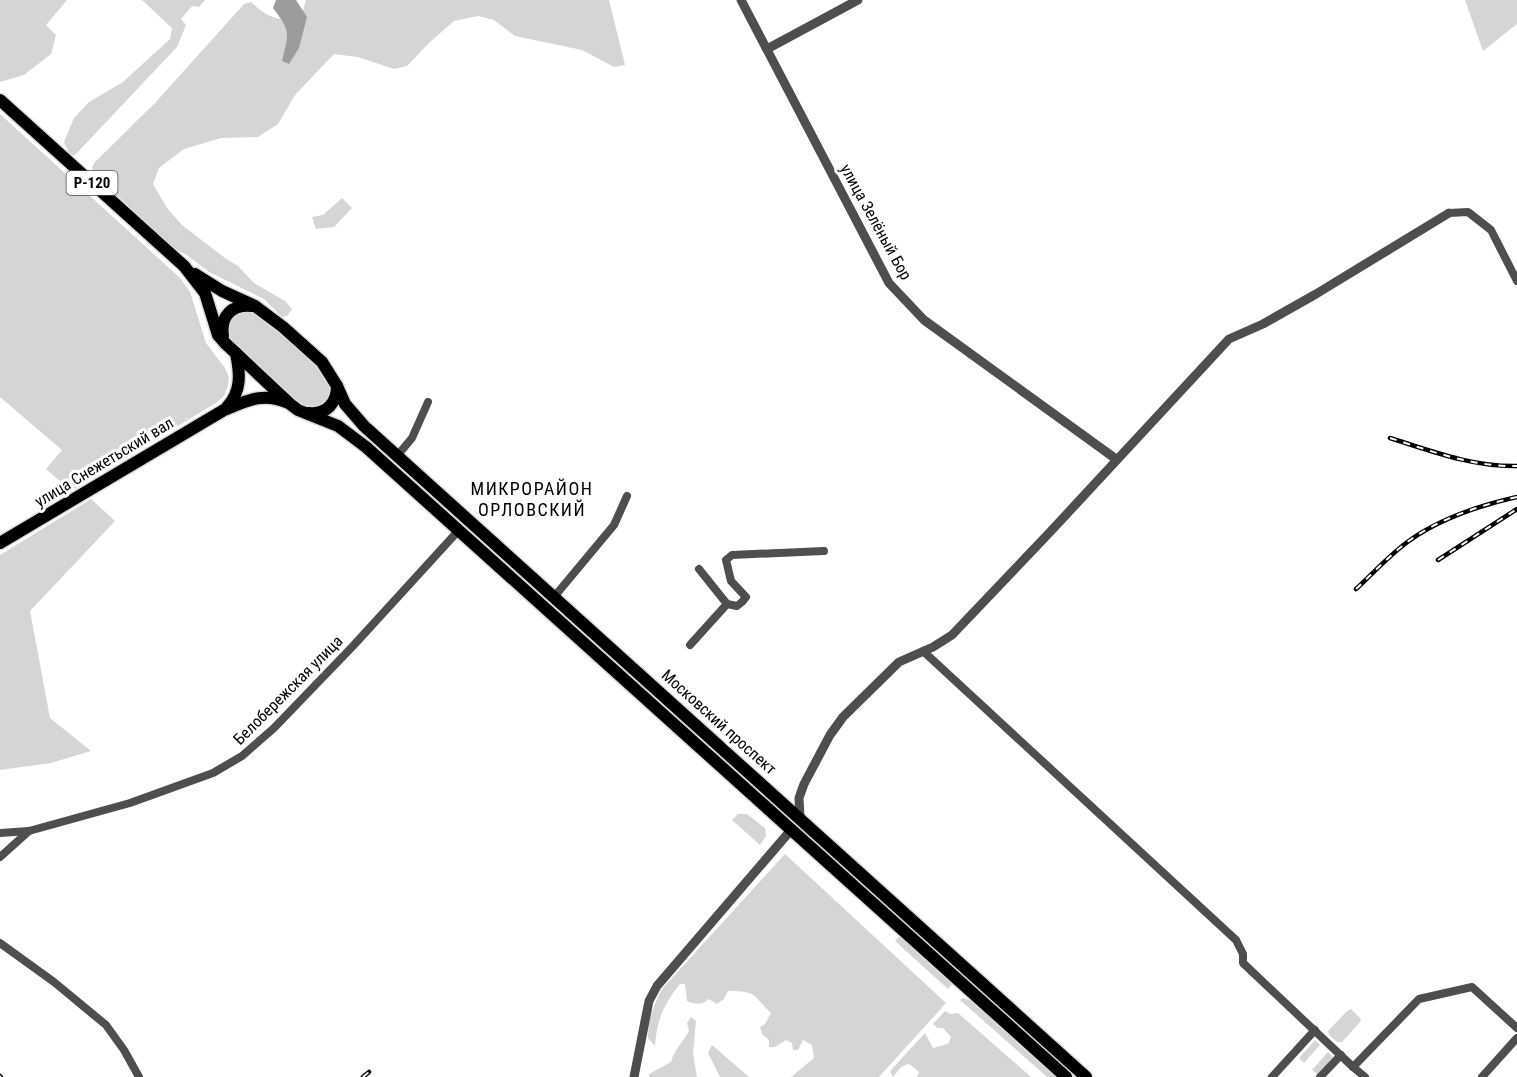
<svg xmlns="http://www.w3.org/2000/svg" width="1517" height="1077" font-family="'Roboto Condensed',sans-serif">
  <rect width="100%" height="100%" fill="#fff"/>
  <g fill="#d5d5d5">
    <path d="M0 0H67L46 25 56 35 51 54 24 75 0 82Z"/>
    <path d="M142 0H205L199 7 192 6 181 19 186 25 177 47 75 155H70L64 142 74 118 89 102 123 82 170 39 172 28Z"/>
    <path d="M306 0H609L625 65 614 67 582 50 515 36 494 20 478 16 454 21 430 42 407 66 394 69 358 57 334 54 295 95 278 124 258 137 221 138 184 149 159 168 153 184 167 208 182 225 225 258 238 266 254 283 285 301 292 309 287 316 282 317 264 299 209 272 187 255 172 248 95 174 92 168 94 163 155 103 244 4 251 2C268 18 278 22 301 17Z"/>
    <path d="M1465 0H1517V24L1483 51Z"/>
    <path d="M0 114 180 278 190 292 206 343 225 368 229 377 228 386 224 396 216 403 71 491 46 469 62 450 0 397Z"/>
    <path d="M342 198 352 208 334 227 316 229 312 217 323 215Z"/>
    <path d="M242 311 254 312 260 315 326 374C336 394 327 415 303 406L231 342C223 328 229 319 242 311Z"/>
    <path d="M91 499 115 521 30 611 50 718 91 751 51 763 0 770V555Z"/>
    <path d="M738 814H747L765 828 766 836 760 845 732 820Z"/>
    <path d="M785 854 946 1003 879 1077H791L814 1058 812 1045 803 1040 798 1050H793L792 1043 786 1040 775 1047H769V1040L762 1034 760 1027 765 1024 771 1013C750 993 759 992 728 991L724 999 717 1004 709 999C701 1005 696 1005 687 1001L685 984H680C663 1005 657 1020 655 1046L648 1038C648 1019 654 1005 662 989Z"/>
    <path d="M900 936 953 983 948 989 895 941Z"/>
    <path d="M963 998 972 1001 1056 1077H1047L960 1000Z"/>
    <path d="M1351 1009 1360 1018 1361 1021 1342 1042H1337L1329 1035 1328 1031 1347 1011Z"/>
    <path d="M945 1011 950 1014 958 1013 1031 1077H917L919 1072 909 1064 901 1067 893 1077 890 1071 925 1033 933 1048 948 1044 951 1037 943 1028H938L933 1024Z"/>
    <path d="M691 1017 696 1021 693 1053 697 1077H649V1074L671 1062C674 1050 683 1042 689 1031L687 1023Z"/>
    <path d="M1315 1040 1320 1045 1304 1063 1299 1058Z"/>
    <path d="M712 1045 749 1077H720L708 1053Z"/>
    <path d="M1328 1052 1333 1057 1317 1074 1312 1070Z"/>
  </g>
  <path fill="#9c9c9c" d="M276 0H296L307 17 299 48 289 64 282 61C289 32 291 32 273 8Z"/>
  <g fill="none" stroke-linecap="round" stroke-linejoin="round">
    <defs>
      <g id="primary">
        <path d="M0 100 184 266 205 293 218 335 225 343 290 404 298 410 338 426 366 447 1066 1077"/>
        <path d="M195 274 222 291 255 306 283 327 322 362 337 386 345 404 364 426 1086 1077"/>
        <path d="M223 336C220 316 232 304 252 306"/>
        <path d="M227 407C242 391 240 373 236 353"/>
        <path d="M309 413C327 415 337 402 337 386"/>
        <path d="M0 543 224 410C246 401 263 392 286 402"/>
      </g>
    </defs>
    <use href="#primary" stroke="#dbdbdb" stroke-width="15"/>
    <g stroke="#4e4e4e" stroke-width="8">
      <path d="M1449 213 1468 212 1491 230 1517 281"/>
      <path d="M397 456 412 438 428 402"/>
      <path d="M554 597 614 525 627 496"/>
      <path d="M727 604 737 606 742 602 746 597 731 581 726 560 732 555 824 551"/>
      <path d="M690 645 727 604 699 569"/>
      <path d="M923 651 1236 940 1243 954V963L1353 1067 1419 999 1472 987 1517 1028"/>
      <path d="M0 833 29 831 130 803 213 773 242 756 274 728 353 646 459 530"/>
      <path d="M0 857 29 831"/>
      <path d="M0 943 54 982 106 1025 124 1050 139 1077"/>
      <path d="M1353 1067 1365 1077"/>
      <path d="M1272 1077 1315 1030"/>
      <path d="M1320 1077 1341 1055"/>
      <path d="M1482 1077 1517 1038"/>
    </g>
    <g stroke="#4e4e4e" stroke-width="9">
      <path d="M741 0 889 283 924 320 1116 459"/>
      <path d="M767 49 858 0"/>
      <path d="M800 818 799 798 804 784 830 735 843 717 899 662 933 647 952 635 1051 531 1229 339 1263 324 1316 294 1449 213"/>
      <path d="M634 1077 649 1001 657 986 791 830"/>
    </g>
    <use href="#primary" stroke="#000" stroke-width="12"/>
    <defs>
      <g id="rail">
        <path d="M1390 438C1431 451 1473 467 1517 466"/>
        <path d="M1438 560 1517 509"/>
        <path d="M1356 589C1371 575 1385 560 1401 547 1434 520 1477 506 1517 497"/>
        <path d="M0 1076 1 1077"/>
        <path d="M363 1077 369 1072"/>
      </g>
    </defs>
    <use href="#rail" stroke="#000" stroke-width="4.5"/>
    <use href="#rail" stroke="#fff" stroke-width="2" stroke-dasharray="7" stroke-linecap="butt"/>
  </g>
  <g text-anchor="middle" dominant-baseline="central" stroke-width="6" stroke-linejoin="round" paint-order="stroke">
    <rect fill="#fff" stroke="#4c4c4c" stroke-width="1.5" x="66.5" y="171" width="51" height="24" rx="4.5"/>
    <g font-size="15" font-weight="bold" fill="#000">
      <text x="92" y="183">Р-120</text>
    </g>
    <g font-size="16" fill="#000" stroke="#fff">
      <text transform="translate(876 222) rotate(61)">улица Зелёный Бор</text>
      <text transform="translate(104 462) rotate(-31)">улица Снежетьский вал</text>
      <text transform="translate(288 690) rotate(-45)">Белобережская улица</text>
      <text transform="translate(719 722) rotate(42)">Московский проспект</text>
    </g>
    <g font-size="18" letter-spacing="1.5" fill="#000" stroke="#fff">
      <text x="532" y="488">МИКРОРАЙОН<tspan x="532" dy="21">ОРЛОВСКИЙ</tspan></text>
    </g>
  </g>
</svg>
